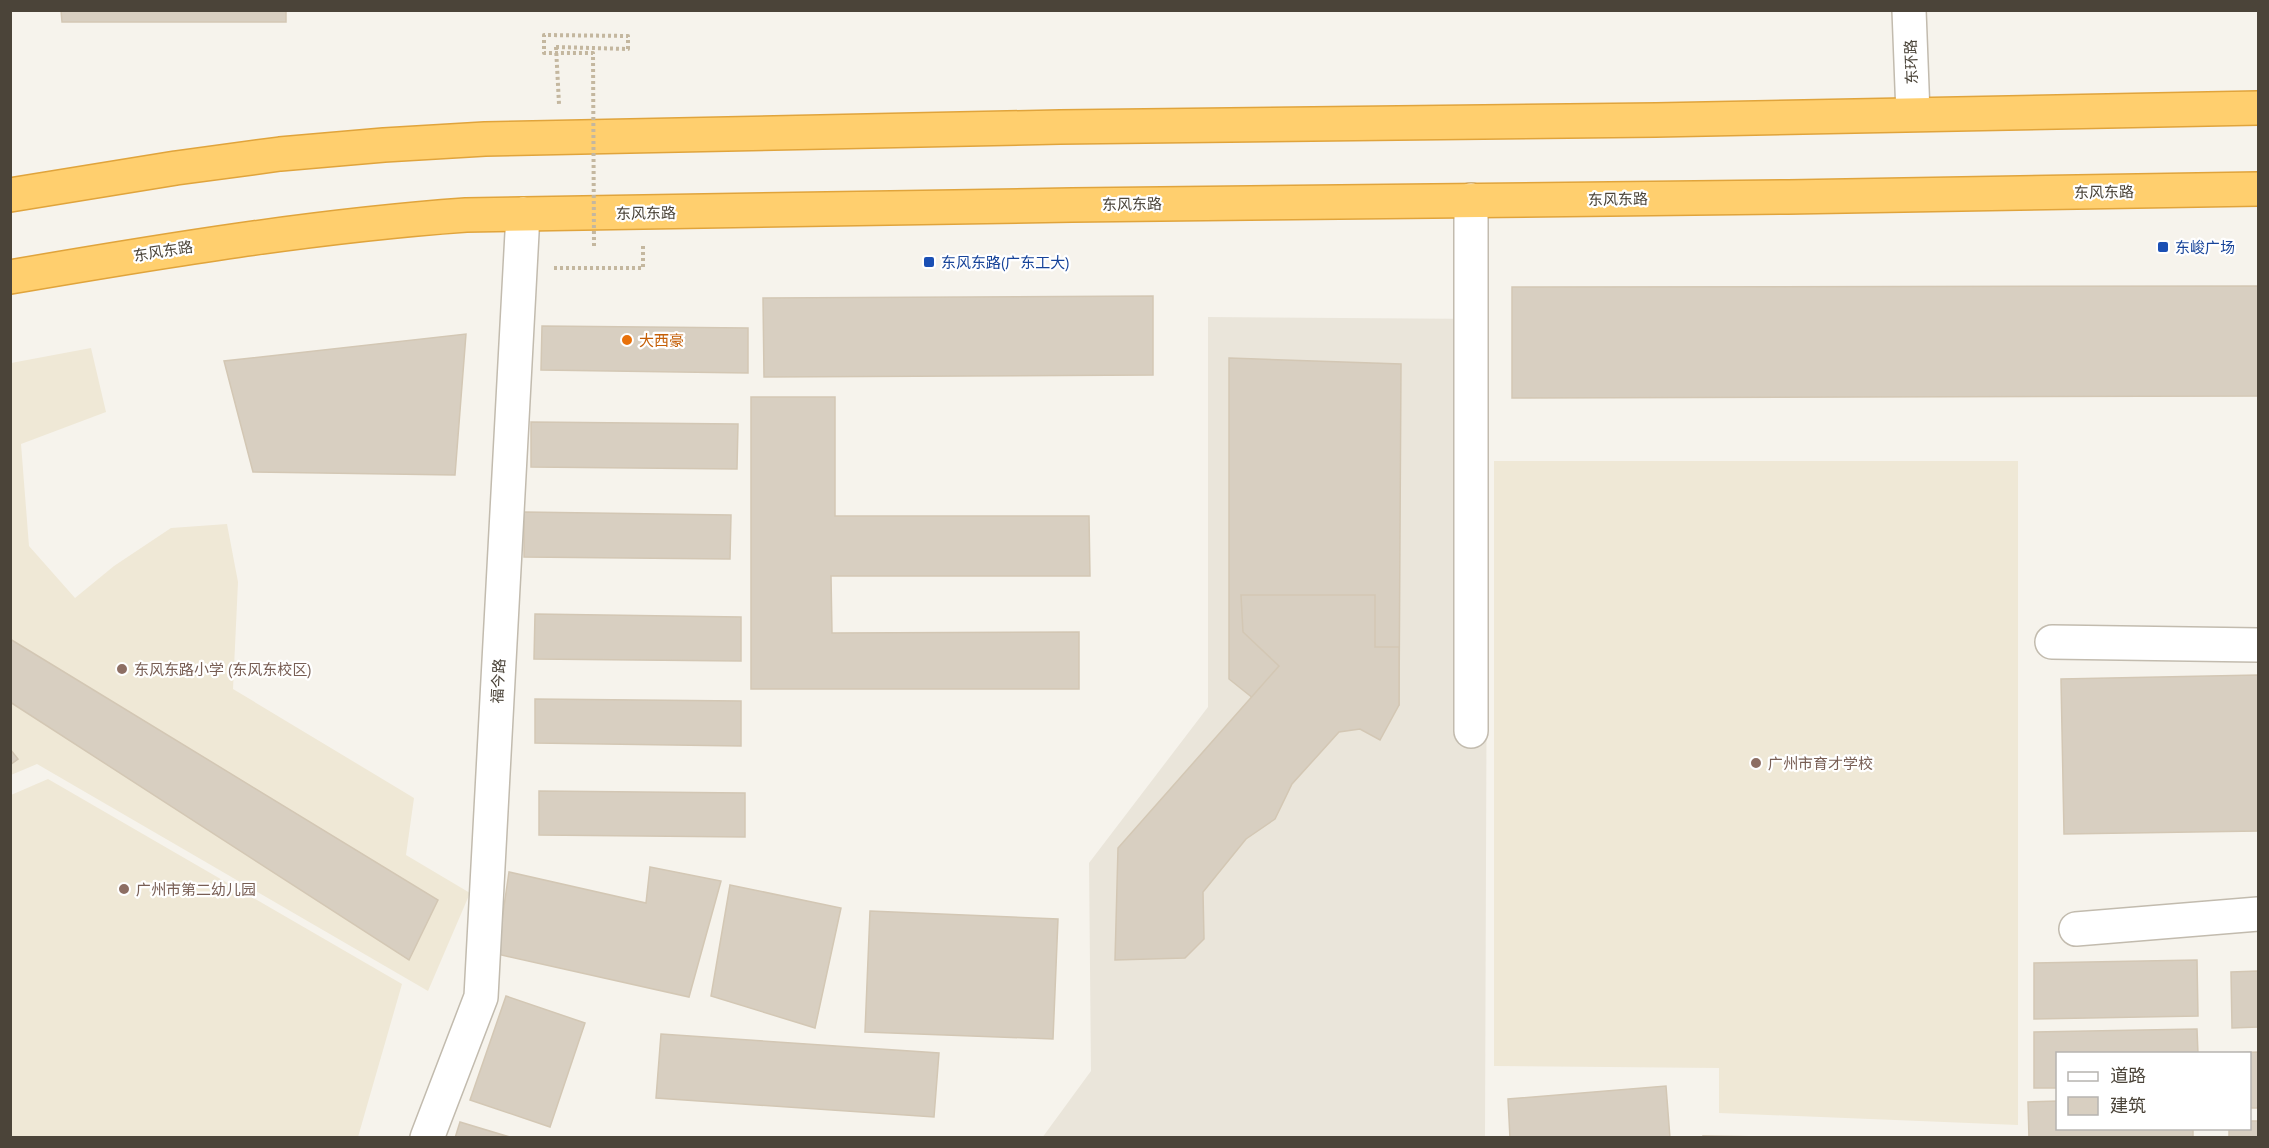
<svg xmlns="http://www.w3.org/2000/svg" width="2269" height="1148" font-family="'PT Sans','Noto Sans SC',sans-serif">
  <rect width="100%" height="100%" fill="#f6f3ec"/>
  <path fill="#eae5da" d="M1208 317 1488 319 1485 1137 1042 1138 1091 1071 1089 863 1208 707Z"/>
  <g fill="#efe8d6">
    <path d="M91 348 106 412 21 444 29 546 75 598 114 566 171 528 227 524 238 582 233 689 414 798 406 855 470 893 428 991 37 764 11 775V363Z"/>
    <path d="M1494 461H2018V1125L1719 1113V1068L1494 1066Z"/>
    <path d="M48 779 402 984 358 1137H11V795Z"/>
  </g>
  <g fill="#d8cfc1" stroke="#d3c7b4" stroke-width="1.5">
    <path d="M61 10H286V22H62Z"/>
    <path d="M2258 286V396L1512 398V287Z"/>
    <path d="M1153 296V375L764 377 763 298Z"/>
    <path d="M542 326 748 328V373L541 370Z"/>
    <path d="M466 334 455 475 253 472 224 361Z"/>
    <path d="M1229 358 1401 364 1399 705 1289 727 1229 679Z"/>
    <path d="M751 397H835V516H1089L1090 576H831L832 633 1079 632V689H751Z"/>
    <path d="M531 422 738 424 737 469 531 467Z"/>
    <path d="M524 512 731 515 730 559 524 557Z"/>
    <path d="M1241 595H1375V647H1399V705L1380 740 1360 729 1339 732 1292 784 1275 819 1246 839 1203 892 1204 939 1185 958 1115 960 1118 848 1279 666 1243 632Z"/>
    <path d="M535 614 741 617V661L534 659Z"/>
    <path d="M10 639 438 900 409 960 10 702Z"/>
    <path d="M2258 675V831L2064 834 2061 679Z"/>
    <path d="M535 699 741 701V746L535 743Z"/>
    <path d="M10 749 18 759 10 765Z"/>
    <path d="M539 791 745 793V837L539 835Z"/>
    <path d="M650 867 721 881 689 997 497 954 509 872 646 903Z"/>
    <path d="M730 885 841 908 815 1028 711 996Z"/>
    <path d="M870 911 1058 919 1053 1039 865 1032Z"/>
    <path d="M2197 960 2198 1016 2034 1019V963Z"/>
    <path d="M2258 971V1027L2232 1028 2231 972Z"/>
    <path d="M506 996 585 1023 550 1127 470 1100Z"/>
    <path d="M2197 1029 2198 1054H2058V1088H2034V1032Z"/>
    <path d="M661 1034 939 1053 934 1117 656 1098Z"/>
    <path d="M2258 1052V1108H2250V1054L2227 1053Z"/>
    <path d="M1666 1086 1670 1138H1510L1508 1099Z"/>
    <path d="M2058 1101V1128H2193V1138H2029L2028 1102Z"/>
    <path d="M2250 1121H2258V1138H2229V1128H2250Z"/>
    <path d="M460 1122 513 1138H455Z"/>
    <path d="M1703 1136 1831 1138H1703Z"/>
  </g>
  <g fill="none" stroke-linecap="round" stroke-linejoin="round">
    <defs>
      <g id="street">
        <path d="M1909 10 1913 114"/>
        <path d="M2052 642 2258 645"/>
        <path d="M1471 731V200"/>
        <path d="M2076 929 2258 914"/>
        <path d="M427 1138 481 997 523 214"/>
      </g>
      <g id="highway">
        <path d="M10 195 176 168 280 154 384 145 485 139 1060 127 1656 120 2258 108"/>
        <path d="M10 277C162 251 313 226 466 215L1072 205 1788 197 2258 189"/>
      </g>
    </defs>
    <use href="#street" stroke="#c2bbae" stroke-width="36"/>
    <use href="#highway" stroke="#e0a43c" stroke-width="36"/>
    <g stroke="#c4b79f" stroke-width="4" stroke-dasharray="3 3" stroke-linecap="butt">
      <path d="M556 47 559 104"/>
      <path d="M554 268H643V246"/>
    </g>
    <use href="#street" stroke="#fff" stroke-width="33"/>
    <use href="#highway" stroke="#ffcf6e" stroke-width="33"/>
    <path stroke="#c4b79f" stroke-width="4" stroke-dasharray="3 3" stroke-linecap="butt" d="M556 47 628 49V36L544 35V53H593L594 246"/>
  </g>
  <g fill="#1a4fb4" stroke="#fff" stroke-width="2">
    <rect x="2157" y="241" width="12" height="12" rx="3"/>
    <rect x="923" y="256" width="12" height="12" rx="3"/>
  </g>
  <circle fill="#e8710a" stroke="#fff" stroke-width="2" cx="627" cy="340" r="6"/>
  <g fill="#8d6e63" stroke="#fff" stroke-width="2">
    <circle cx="122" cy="669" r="6"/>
    <circle cx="1756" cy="763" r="6"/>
    <circle cx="124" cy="889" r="6"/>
  </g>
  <g text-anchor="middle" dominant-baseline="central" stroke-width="4.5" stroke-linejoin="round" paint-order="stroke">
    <g font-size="15" fill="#4b4439" stroke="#fff">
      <text transform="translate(1911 62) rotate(-92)">东环路</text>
      <text transform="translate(2104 192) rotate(-1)">东风东路</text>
      <text transform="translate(1618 199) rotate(-1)">东风东路</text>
      <text transform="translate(1132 204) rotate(-1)">东风东路</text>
      <text transform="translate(646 213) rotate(-1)">东风东路</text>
      <text transform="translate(163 251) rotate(-9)">东风东路</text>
      <text transform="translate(498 681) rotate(-87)">福今路</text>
    </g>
    <g font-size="15" fill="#164399" stroke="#fff" text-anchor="start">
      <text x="2175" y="247">东峻广场</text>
      <text x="941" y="262">东风东路(广东工大)</text>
    </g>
    <g font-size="15" fill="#c56008" stroke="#fff" text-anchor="start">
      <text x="639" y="340">大西豪</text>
    </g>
    <g font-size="15" fill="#785e54" stroke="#fff" text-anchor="start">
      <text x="134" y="669">东风东路小学 (东风东校区)</text>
      <text x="1768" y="763">广州市育才学校</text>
      <text x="136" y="889">广州市第二幼儿园</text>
    </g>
  </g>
  <rect width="2269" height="1148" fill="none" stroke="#4b4439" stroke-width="24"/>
  <rect x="2056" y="1052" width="195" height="78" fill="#ffffff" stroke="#b7b4b0" stroke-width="1.5"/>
  <rect x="2068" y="1072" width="30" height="9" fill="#ffffff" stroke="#b7b4b0" stroke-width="1.5"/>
  <text x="2110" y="1082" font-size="18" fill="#4b4439">道路</text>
  <rect x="2068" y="1097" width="30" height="18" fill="#d8cfc1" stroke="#b7b4b0" stroke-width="1.5"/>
  <text x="2110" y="1112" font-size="18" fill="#4b4439">建筑</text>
</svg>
